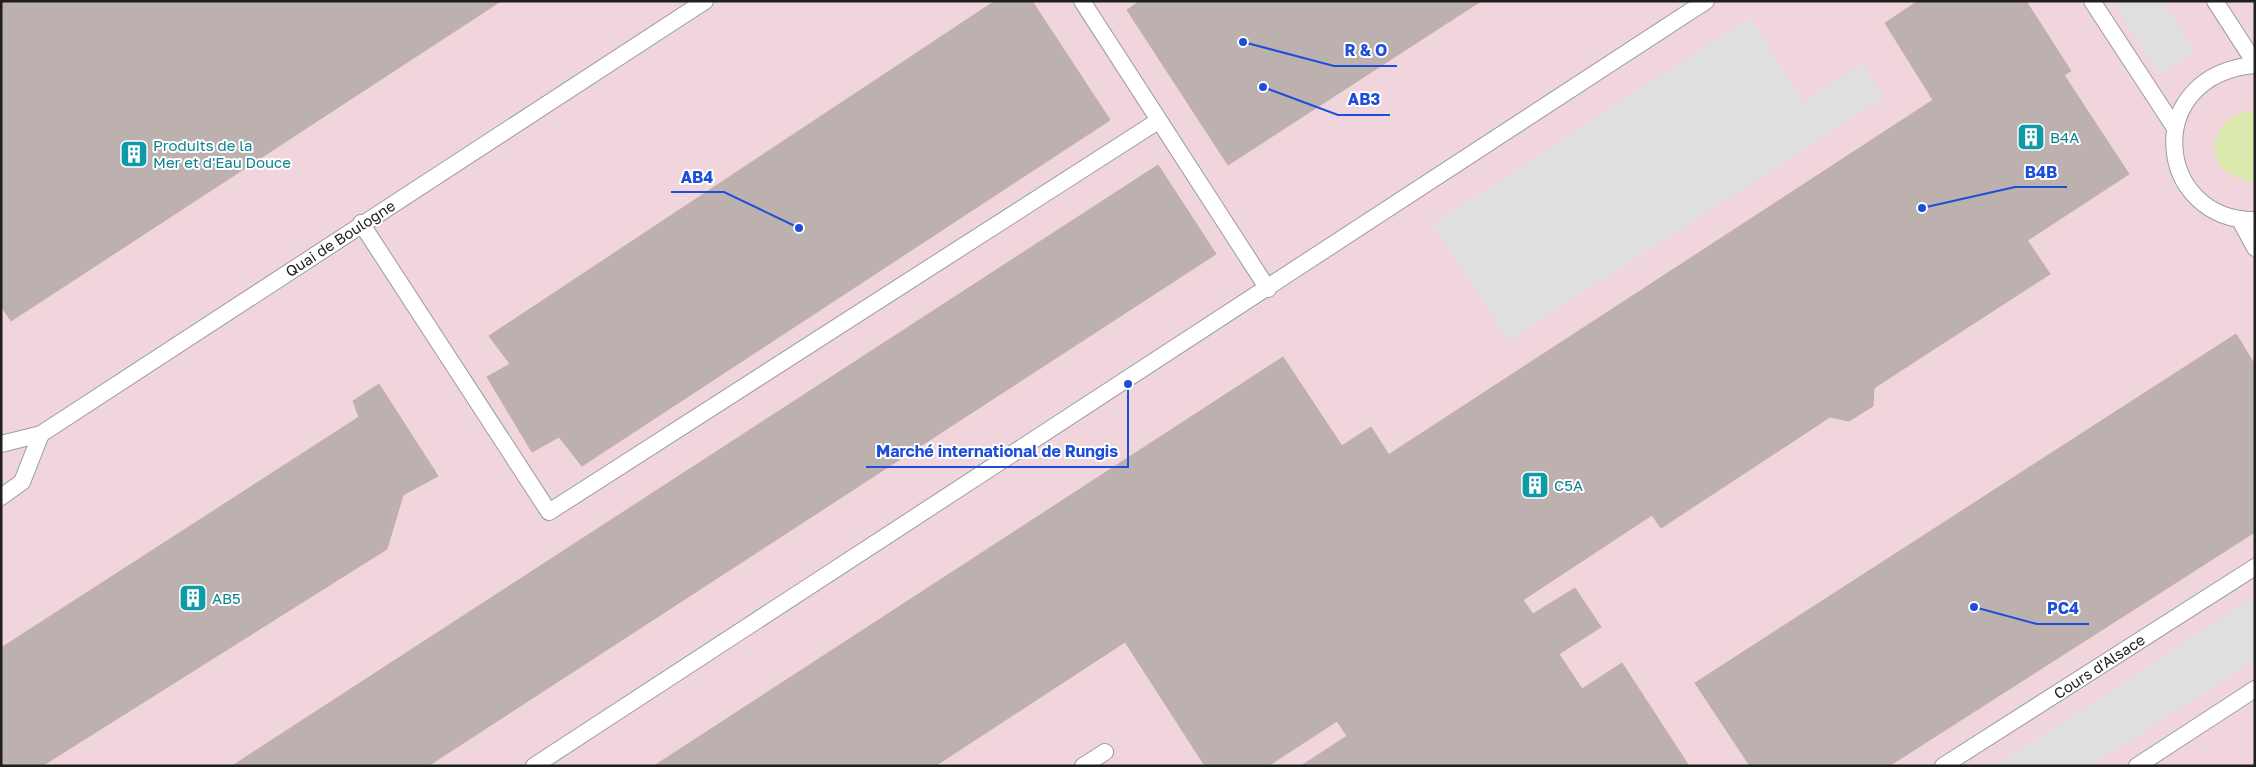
<svg xmlns="http://www.w3.org/2000/svg" width="2256" height="767" font-family="'Golos Text',sans-serif">
  <rect width="100%" height="100%" fill="#f0eae6"/>
  <rect fill="#f0d6dc" x="1" y="1" width="2254" height="765"/>
  <path fill="#dbe8ad" d="M2246 111 2255 112V170L2251 173 2255 181C2206 179 2200 126 2246 111Z"/>
  <g fill="#dfdfdf">
    <path d="M2112 1H2162L2195 52 2159 75Z"/>
    <path d="M1750 18 1804 102 1863 64 1884 97 1508 341 1433 224Z"/>
    <path d="M2255 597V659L2091 766H1995Z"/>
  </g>
  <g fill="#bcb1af" stroke="#c1aca8">
    <path d="M1 1H501L11 321 1 306Z"/>
    <path d="M995 1H1032L1110 120 582 466 559 437 532 452 487 377 510 364 489 336Z"/>
    <path d="M1140 1H1481L1228 165 1127 10Z"/>
    <path d="M1918 1H2026L2071 71 2064 75 2129 174 2028 240 1933 100 1885 23Z"/>
    <path d="M1933 100 2050 274 1934 349 1815 177Z"/>
    <path d="M1158 165 1216 254 428 766H232Z"/>
    <path d="M1815 177 1934 349 1874 388 1873 406 1849 421 1830 417 1661 528 1652 515 1523 600 1533 614 1575 588 1601 627 1559 654 1582 689 1622 663 1689 766H1301L1347 736 1337 721 1268 766H1205L1118 631Z"/>
    <path d="M2236 334 2255 365V532L1889 766H1750L1695 683Z"/>
    <path d="M1283 357 1342 446 849 766H654Z"/>
    <path d="M379 384 438 476 403 495 387 549 42 766H1V648L359 417 353 401Z"/>
    <path d="M1371 427 1389 455 1118 631 1125 642 935 766H849Z"/>
  </g>
  <g fill="none" stroke-linecap="round" stroke-linejoin="round">
    <defs>
      <g id="service">
        <path d="M1082 1 1268 289"/>
        <path d="M2092 1 2175 128"/>
        <path d="M2215 1 2255 63"/>
        <path d="M2255 65C2140 75 2155 221 2255 220"/>
        <path d="M2240 220 2255 248"/>
        <path d="M361 223 549 512 1158 121"/>
        <path d="M1 444 41 434 705 1"/>
        <path d="M1 497 22 482 41 434"/>
        <path d="M534 766 1706 1"/>
        <path d="M1083 766 1105 752"/>
        <path d="M1943 766 2255 567"/>
        <path d="M2137 766 2255 689"/>
      </g>
    </defs>
    <use href="#service" stroke="#9c9c9c" stroke-width="18"/>
    <use href="#service" stroke="#fff" stroke-width="16"/>
  </g>
  <defs>
    <symbol id="building-square" viewBox="-11 -11 22 22"><rect x="-9" y="-9" width="18" height="18" rx="4" fill="#0f9aa8" stroke="#fff"/><path d="M-4-6H4V6H1V3H-1V6H-4ZM-2.5-4.3h1.7v1.8h-1.7ZM.8-4.3h1.7v1.8H.8ZM-2.5-1h1.7V.8h-1.7ZM.8-1h1.7V.8H.8Z" fill="#fff"/></symbol>
  </defs>
  <g fill-rule="evenodd">
    <use href="#building-square" x="2015" y="121" width="32" height="32"/>
    <use href="#building-square" x="118" y="138" width="32" height="32"/>
    <use href="#building-square" x="1519" y="469" width="32" height="32"/>
    <use href="#building-square" x="177" y="582" width="32" height="32"/>
  </g>
  <g text-anchor="middle" dominant-baseline="central" stroke-width="4" stroke-linejoin="round" paint-order="stroke">
    <g font-size="15" fill="#0d838f" stroke="#fff" text-anchor="start">
      <text x="2050" y="137">B4A</text>
      <text x="153" y="145">Produits de la<tspan x="153" dy="17">Mer et d'Eau Douce</tspan></text>
      <text x="1554" y="485">C5A</text>
      <text x="212" y="598">AB5</text>
    </g>
    <g font-size="15" fill="#1f1f1f" stroke="#fff">
      <text transform="translate(340 238) rotate(-33)">Quai de Boulogne</text>
      <text transform="translate(2099 666) rotate(-33)">Cours d'Alsace</text>
    </g>
  </g>
  <path fill="none" stroke="#1d4ed8" stroke-width="2" d="M1243 42L1334 66H1397M1263 87L1338 115H1390M1922 208L2015 187H2067M799 228L724 192H671M1128 384L1128 467H866M1974 607L2037 624H2089"/>
  <g fill="#1d4ed8" stroke="#fff" stroke-width="2">
    <circle cx="1243" cy="42" r="5"/>
    <circle cx="1263" cy="87" r="5"/>
    <circle cx="1922" cy="208" r="5"/>
    <circle cx="799" cy="228" r="5"/>
    <circle cx="1128" cy="384" r="5"/>
    <circle cx="1974" cy="607" r="5"/>
  </g>
  <g font-size="16" text-anchor="middle" font-weight="bold" fill="#1d4ed8" stroke="#fff" stroke-width="4" stroke-linejoin="round" paint-order="stroke">
    <text x="1366" y="56">R &amp; O</text>
    <text x="1364" y="105">AB3</text>
    <text x="2041" y="178">B4B</text>
    <text x="697" y="183">AB4</text>
    <text x="997" y="457">Marché international de Rungis</text>
    <text x="2063" y="614">PC4</text>
  </g>
  <rect width="2256" height="767" fill="none" stroke="#1f1f1f" stroke-width="5"/>
</svg>
